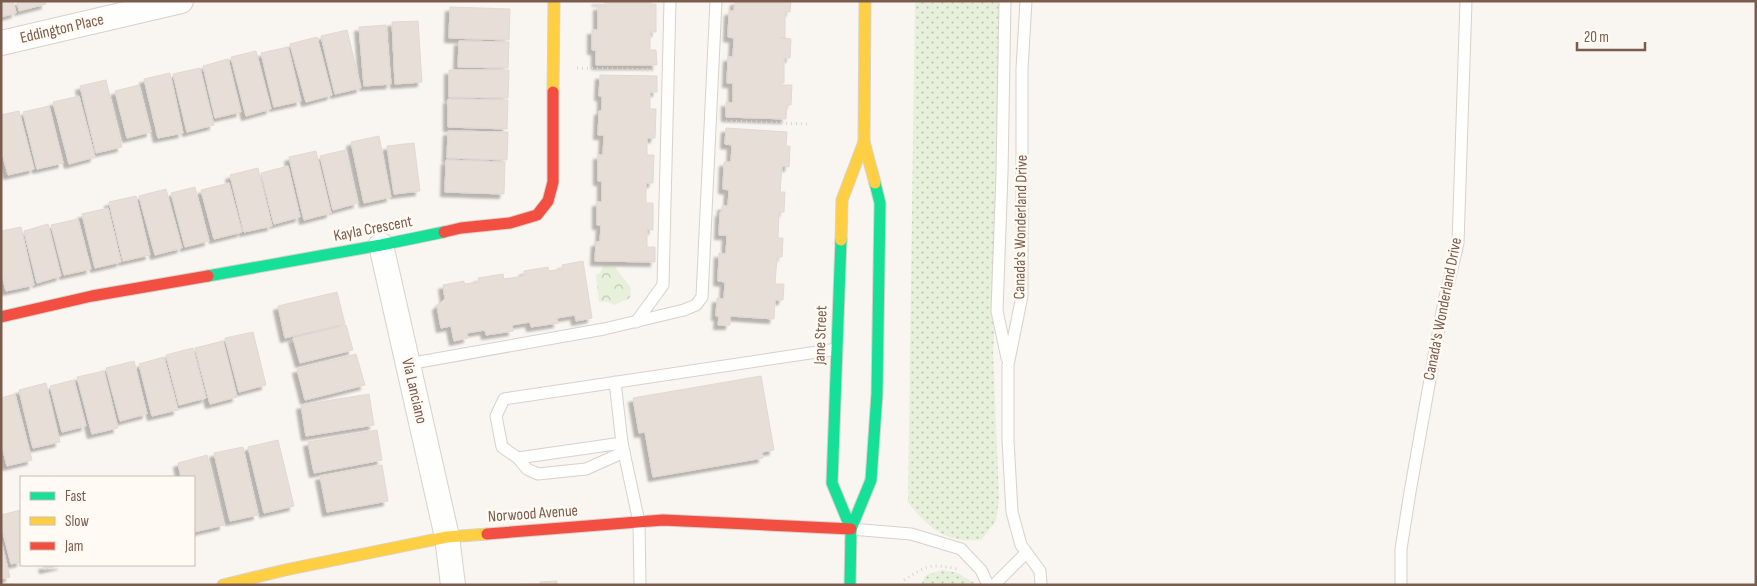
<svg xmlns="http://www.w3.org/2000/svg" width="1757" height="586" font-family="'Sofia Sans Condensed',sans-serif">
  <defs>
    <pattern id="grass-dots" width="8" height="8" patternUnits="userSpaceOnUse" patternTransform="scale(1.25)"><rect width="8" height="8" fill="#e7f0db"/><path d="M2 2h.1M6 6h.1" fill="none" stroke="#c0c6b4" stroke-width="1.8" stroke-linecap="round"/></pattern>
    <pattern id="park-crowns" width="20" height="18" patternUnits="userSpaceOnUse" patternTransform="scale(1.25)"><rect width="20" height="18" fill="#e7f0db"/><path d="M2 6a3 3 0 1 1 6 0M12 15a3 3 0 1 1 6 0" fill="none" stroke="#c0c6b4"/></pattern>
    <filter id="shadow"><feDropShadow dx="-4.5" dy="4.5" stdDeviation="1" flood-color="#0004"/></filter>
  </defs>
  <rect width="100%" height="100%" fill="#f9f5f0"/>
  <g fill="url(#grass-dots)">
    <path d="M915 1H1003L996 310 993 351 999 498 996 521 981 540C973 540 965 541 957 539 936 535 920 518 908 502Z"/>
    <path d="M943 570 958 573 977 585H921L926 575Z"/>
  </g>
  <path fill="url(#park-crowns)" d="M603 266 615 267 631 288 630 298 614 305 608 302H599L596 275 600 273Z"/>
  <g fill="#e6ded7" stroke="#e2d8d2" filter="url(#shadow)">
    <path d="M1 1H13L16 13 1 17Z"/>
    <path d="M17 1H45L46 4 19 11Z"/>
    <path d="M596 1H651V4H656V32H650V50H656L657 65H596V50H592V30H598V6H605V2Z"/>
    <path d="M735 1H791L790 12H785V38H781L791 39 790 58H784V83H781V85H792L791 105H787L786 119 726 117V102L733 103V83H727L728 57H733L734 38 728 37 729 11H734Z"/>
    <path d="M450 7 510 9 509 40 449 38Z"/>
    <path d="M418 21 422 82 395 84 392 22Z"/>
    <path d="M386 25 391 84 364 86 359 27Z"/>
    <path d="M347 30 361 88 335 94 321 36Z"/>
    <path d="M317 37 332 95 306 102 290 44Z"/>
    <path d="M459 41 509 42 508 68 458 67Z"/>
    <path d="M288 47 301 101 274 107 261 53Z"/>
    <path d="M256 51 271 109 246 116 231 57Z"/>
    <path d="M228 59 241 112 215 118 203 66Z"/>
    <path d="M200 68 214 125 187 132 173 74Z"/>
    <path d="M449 70H509L508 98 449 97Z"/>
    <path d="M170 73 183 133 158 138 144 79Z"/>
    <path d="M600 75 657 76V92H650V109H656L655 138H647V155H654L653 183H646V203H653V230L647 229V247H655V262L595 261 596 242H600L601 225H597V202H602V181H598V155H603L604 135H598L599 111 602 110V96H599Z"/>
    <path d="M106 80 122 147 96 153 80 86Z"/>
    <path d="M139 85 151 132 127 138 115 91Z"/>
    <path d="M79 96 95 157 69 164 53 102Z"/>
    <path d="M448 99 508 100 507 129 448 127Z"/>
    <path d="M49 106 63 163 37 169 23 112Z"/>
    <path d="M19 111 34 169 8 175 1 149V115Z"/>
    <path d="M726 128 787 132 786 146H790L789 167 782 166 780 192H785L784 212H779L778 238H783L782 257H777L775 284H784L783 300H775L774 319 730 316V325H718L719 316H716L717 298 724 299 725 282 718 281 719 253 726 254 727 235H719L720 212H722V206H728L729 190 723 189 724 162H731L732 145 725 144Z"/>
    <path d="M448 131 508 132 507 160 447 158Z"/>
    <path d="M379 136 391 197 364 203 351 142Z"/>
    <path d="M414 143 420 191 394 194 387 146Z"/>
    <path d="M345 150 358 203 333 210 320 156Z"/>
    <path d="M316 151 331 213 304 220 289 157Z"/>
    <path d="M446 160 505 162 504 194 445 192Z"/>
    <path d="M288 166 300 217 274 224 261 173Z"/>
    <path d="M258 168 272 226 244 232 230 175Z"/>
    <path d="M229 183 242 232 214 239 201 190Z"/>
    <path d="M195 187 209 241 185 247 171 193Z"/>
    <path d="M166 189 182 248 155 255 139 196Z"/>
    <path d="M136 196 150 255 123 261 109 202Z"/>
    <path d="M108 208 121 262 95 268 82 214Z"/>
    <path d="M78 219 91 269 64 275 51 225Z"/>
    <path d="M48 224 61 276 37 283 24 231Z"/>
    <path d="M21 227 34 285 6 291 1 271V231Z"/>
    <path d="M583 261 592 318 576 321 575 315 557 318 558 323 531 327 530 322 512 325 513 331 486 335 485 330 467 333 468 338 454 341 451 326 441 328 437 306 445 299 443 285 464 281V284L479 282 478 278 503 274 504 279 524 276V271L548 267 549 271 563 269 562 265Z"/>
    <path d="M337 292 345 324 285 338 278 306Z"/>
    <path d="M346 325 353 350 300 363 293 338Z"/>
    <path d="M253 332 266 385 239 392 225 338Z"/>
    <path d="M223 341 237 397 210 404 195 348Z"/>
    <path d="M193 348 206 398 179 405 166 355Z"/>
    <path d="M356 354 365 385 305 400 297 369Z"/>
    <path d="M164 357 178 410 152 416 139 364Z"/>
    <path d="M134 361 147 414 120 421 106 368Z"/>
    <path d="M104 371 118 428 92 434 77 377Z"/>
    <path d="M761 376 774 450 762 452 763 458 653 477 645 432 639 433 633 398Z"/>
    <path d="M74 380 86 426 62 432 50 386Z"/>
    <path d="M46 383 60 442 33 448 19 390Z"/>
    <path d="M15 394 32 460 7 466 1 442V398Z"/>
    <path d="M369 394 374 425 306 436 301 405Z"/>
    <path d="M377 430 382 460 314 473 308 442Z"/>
    <path d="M278 440 294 506 264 513 248 447Z"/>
    <path d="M243 447 258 515 230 521 214 453Z"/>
    <path d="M207 455 224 525 194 532V477H181L178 463Z"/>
    <path d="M382 465 388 501 327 512 320 476Z"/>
    <path d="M21 510V562L11 564 1 525V515Z"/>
    <path d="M1 540 10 577 1 579Z"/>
    <path d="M43 565H62L44 569Z"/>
    <path d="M557 581V585H500L540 584V582Z"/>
  </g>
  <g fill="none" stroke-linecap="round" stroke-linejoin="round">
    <defs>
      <g id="lane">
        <path d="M1005 1 1002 173 997 311 1007 358"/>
        <path d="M1026 1 1022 69V296L1008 365V440L1012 512 1021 545 1040 571 1041 585"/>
        <path d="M636 322 663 285 670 1"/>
        <path d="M408 364 604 329 684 310 696 305 702 297 716 1"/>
        <path d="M615 382 622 443 518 458 502 447 496 416 504 399 837 349"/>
        <path d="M622 443 639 522 640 585"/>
        <path d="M518 458 527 469 538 474 586 469 624 452"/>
        <path d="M851 529 911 534 961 549 981 570 988 585"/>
        <path d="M994 585 1026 553"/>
        <path d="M1401 585V549L1410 492 1443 306 1458 243 1466 1"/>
      </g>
      <g id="street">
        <path d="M1 43 181 1"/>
        <path d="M381 245 447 537 453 585"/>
      </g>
      <g id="fast">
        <path d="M841 240 832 483 851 529"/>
        <path d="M208 276 381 245 444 232"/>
        <path d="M850 585 851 529 871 480 877 394 880 203 875 183"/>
      </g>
      <g id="slow">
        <path d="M865 1 864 142 875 183"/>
        <path d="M553 92 554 1"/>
        <path d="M841 240 842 200 864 142"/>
        <path d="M223 585 285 570 447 537 487 534"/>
      </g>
      <g id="jam">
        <path d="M444 232 461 228 510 223 537 215 548 201 553 182V92"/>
        <path d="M1 317 92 296 208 276"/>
        <path d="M487 534 663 520 851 529"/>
      </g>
    </defs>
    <use href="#lane" stroke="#d7d1cb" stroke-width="13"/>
    <use href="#street" stroke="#d7d1cb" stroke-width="26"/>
    <use href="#fast" stroke="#d9d2cb" stroke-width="13"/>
    <use href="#slow" stroke="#d9d2cb" stroke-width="13"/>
    <use href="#jam" stroke="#d9d2cb" stroke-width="13"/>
    <g stroke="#dcd5d0" stroke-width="3" stroke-dasharray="1 4" stroke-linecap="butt">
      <path d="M577 68 653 70"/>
      <path d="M726 121 808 124"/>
      <path d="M904 580C926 566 931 563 957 569"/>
    </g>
    <use href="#lane" stroke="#fefefd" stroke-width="11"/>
    <use href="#street" stroke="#fefefd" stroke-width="24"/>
    <use href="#fast" stroke="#16e098" stroke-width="11"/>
    <use href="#slow" stroke="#ffcf43" stroke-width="11"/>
    <use href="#jam" stroke="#f24e42" stroke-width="11"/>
  </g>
  <g text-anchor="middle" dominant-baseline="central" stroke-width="5" stroke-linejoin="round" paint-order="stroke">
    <g font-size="16" fill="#7a5c4d" stroke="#fffaf3">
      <text transform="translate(62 29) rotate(-13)">Eddington Place</text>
      <text transform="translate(1021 227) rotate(-89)">Canada's Wonderland Drive</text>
      <text transform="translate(373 229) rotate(-11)">Kayla Crescent</text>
      <text transform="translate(1443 309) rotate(-79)">Canada's Wonderland Drive</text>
      <text transform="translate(821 335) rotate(-88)">Jane Street</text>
      <text transform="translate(414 391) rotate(77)">Via Lanciano</text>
      <text transform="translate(533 514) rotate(-4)">Norwood Avenue</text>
    </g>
  </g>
  <rect width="1757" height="586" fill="none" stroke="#7a5c4d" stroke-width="5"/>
  <rect x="20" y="476" width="175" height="90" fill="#fffaf3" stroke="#cabbb1"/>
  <rect x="30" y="492" width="25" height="8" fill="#16e098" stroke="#cabbb1"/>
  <text x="65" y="501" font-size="15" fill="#7a5c4d">Fast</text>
  <rect x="30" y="517" width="25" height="8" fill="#ffcf43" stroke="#cabbb1"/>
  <text x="65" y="526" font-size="15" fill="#7a5c4d">Slow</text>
  <rect x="30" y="542" width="25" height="8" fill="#f24e42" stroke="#cabbb1"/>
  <text x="65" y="551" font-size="15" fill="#7a5c4d">Jam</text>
  <path d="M1577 42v8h68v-8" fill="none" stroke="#7a5c4d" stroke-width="2.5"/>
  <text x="1584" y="42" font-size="15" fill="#7a5c4d" stroke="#fffaf3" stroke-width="4" paint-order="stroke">20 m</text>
</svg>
